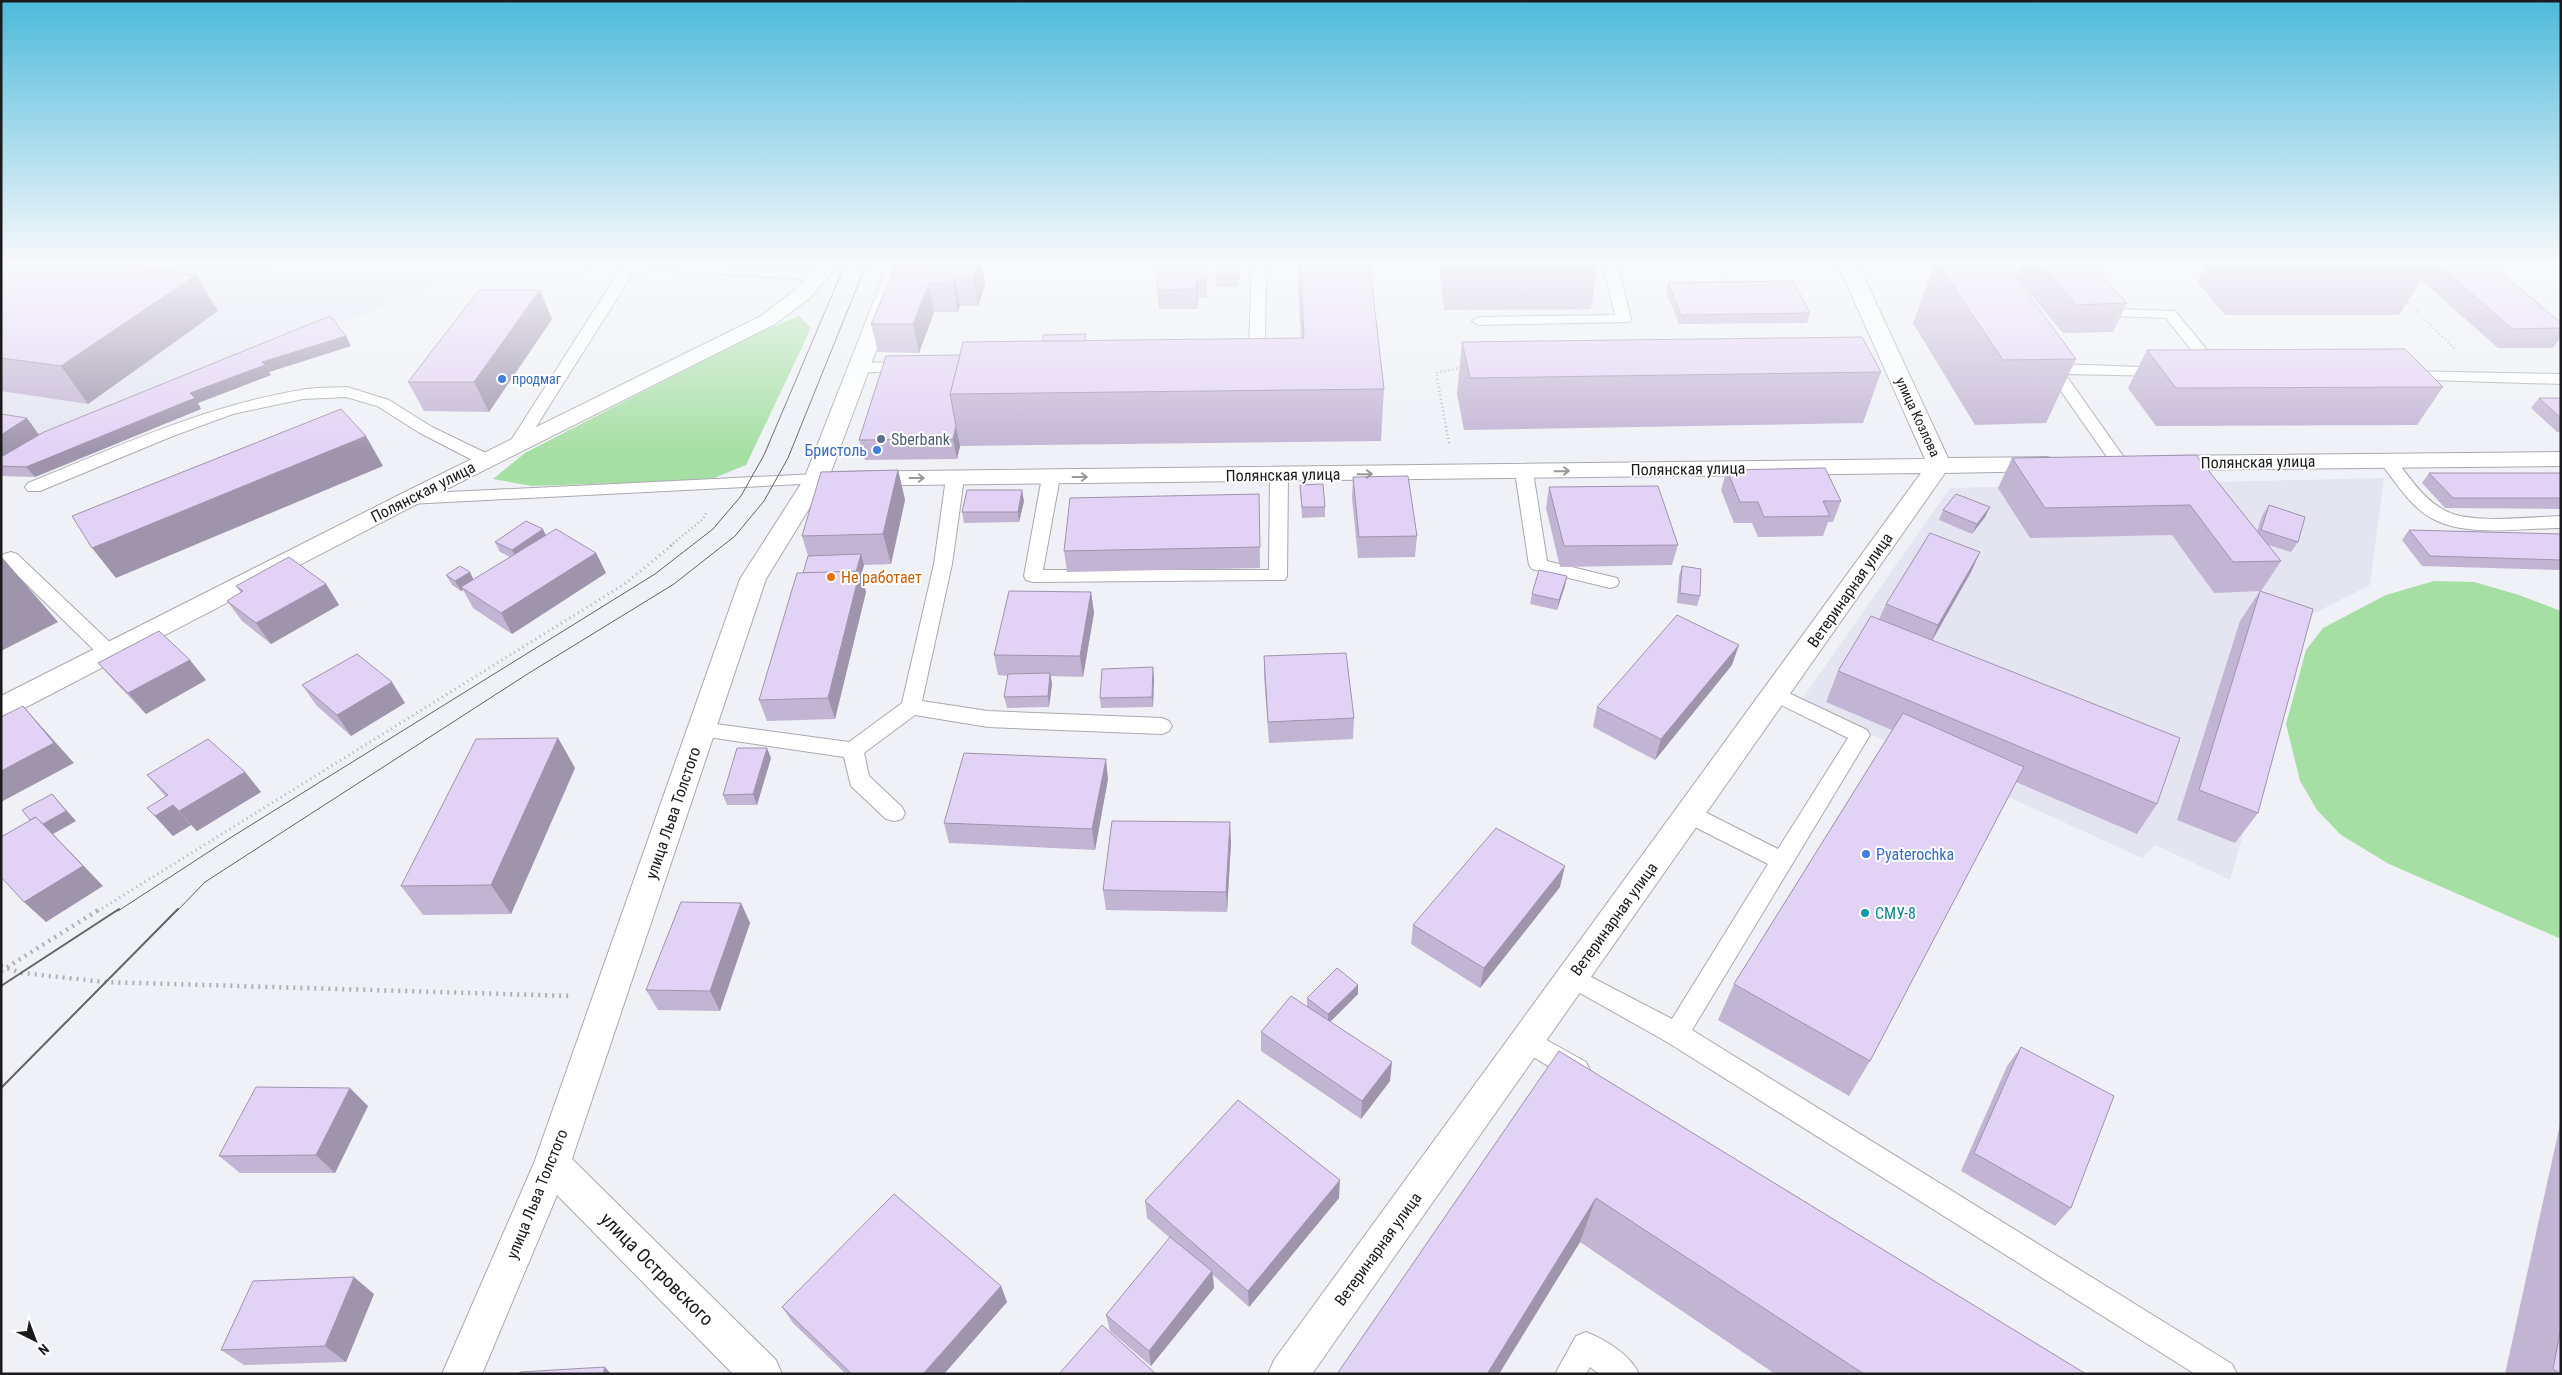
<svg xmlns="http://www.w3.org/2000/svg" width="2562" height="1375" font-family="'Roboto Condensed',sans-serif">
  <rect width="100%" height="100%" fill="#f0f1f6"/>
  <g fill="#e5e5f2">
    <path d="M1 260H594L578 281 443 282 51 442 1 472Z"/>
    <path d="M2384 478 2370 585 2305 618 2230 880 2155 845 2142 858 1800 702 1950 488Z"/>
  </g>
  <g fill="#a6dfa4">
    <path d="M799 316 811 328 746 465 709 480 532 486 493 479 525 453 755 334Z"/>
    <path d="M2434 581 2474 582 2519 595 2561 611V939L2389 864 2341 835 2317 810 2300 781 2286 724 2306 650 2323 628 2386 595Z"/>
  </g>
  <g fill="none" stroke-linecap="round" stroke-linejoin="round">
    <defs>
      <g id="service">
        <path d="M280 260 278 263 265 267 95 269 88 265 95 261Z"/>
        <path d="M604 260H621L630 264 656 262 822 272 829 276 822 280 656 270 633 273 522 449H510L508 445 620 270Z"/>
        <path d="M1252 260H1266L1265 349 1262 352 1243 361 1235 356 1249 347Z"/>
        <path d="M1602 260H1616L1631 319 1629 322 1479 325 1472 321 1479 317 1615 315Z"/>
        <path d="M2069 260H2083L2120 309 2175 311 2221 367 2223 370 2221 373H2209L2166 318 2111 316Z"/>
        <path d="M2050 359 2058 364 2170 368 2172 371 2170 374 2164 376 2065 374 2128 463 2126 467H2114L2042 364Z"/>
        <path d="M909 362 917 367 915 370 857 373 849 368 857 363Z"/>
        <path d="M2405 371 2561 374V384L2399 379 2397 376Z"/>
        <path d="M347 387 389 400 432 427 492 456 494 460 492 464H480L420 433 377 406 346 397 303 399 233 414 173 436 40 491H28L25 487 28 483C117 447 205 406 301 390 316 387 332 388 347 387Z"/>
        <path d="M2388 456 2394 457C2409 477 2425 502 2448 512 2473 524 2532 517 2561 516V528C2524 528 2468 537 2435 520 2412 509 2397 484 2382 465L2380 461 2382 457Z"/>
        <path d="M1524 467 1530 468 1533 472 1547 561 1617 578 1619 582 1617 586 1610 588 1532 569 1529 565 1515 472 1518 468Z"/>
        <path d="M1279 470 1285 471 1288 475 1287 576 1285 580 1033 582 1026 580 1024 576 1042 477 1045 473H1057L1060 477 1043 570H1269L1270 475 1273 471Z"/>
        <path d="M955 473 961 474 964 478 952 564 922 701 988 711 1162 718 1169 721 1172 726 1169 731 1162 734 988 727 915 715 864 753 869 776 902 807 905 813 902 819 894 821 886 819 851 786 844 757 694 735 691 730 694 725 701 722 849 742 902 703 934 564 946 478 949 474Z"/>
        <path d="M816 474 822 475 825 479 822 483 409 504 403 503 400 499 403 495 409 494Z"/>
        <path d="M11 552 17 554 115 647 118 652 115 657 108 659 101 657 8 566 1 568V555Z"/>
        <path d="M1776 687 1867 730 1870 735 1692 1030 2232 1364 2237 1374H2195L1667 1042 1564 984 1560 977 1564 970 1572 967 1672 1019 1768 864 1681 820 1678 814 1681 808 1689 806 1697 808 1778 849 1848 738 1769 699 1766 694 1769 689Z"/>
        <path d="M1527 1029 1586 1062 1590 1070 1586 1078 1577 1081 1568 1078 1518 1048 1515 1040 1518 1032Z"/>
        <path d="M1586 1332C1604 1339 1631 1355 1639 1374H1599L1590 1367 1586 1374H1555L1576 1336Z"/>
      </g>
      <g id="minor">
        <path d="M822 260H842L810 298 775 324 417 504 11 715 1 718V696L401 494 761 316 796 289Z"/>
        <path d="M890 260H910L831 472 1925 459 1836 260H1856L1948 458 2047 457 2055 459 2059 464 2055 469 2047 471 1945 473 1312 1374H1268L1274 1360 1921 473 823 486 766 579 572 1159 776 1360 782 1374H733L557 1195 482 1374H442L534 1163 740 579 804 479Z"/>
        <path d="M2561 452V466L2165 470 2157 468 2153 463 2157 458 2165 456Z"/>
      </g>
    </defs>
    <use href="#service" stroke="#a9a9ae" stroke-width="2"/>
    <use href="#minor" stroke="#a9a9ae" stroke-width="2"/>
    <g stroke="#afb0b4" stroke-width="2.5" stroke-dasharray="1 3" stroke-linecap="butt">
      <path d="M1719 260 1727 284"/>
      <path d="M1883 267H1936"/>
      <path d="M2005 268H2024"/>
      <path d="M2115 268H2185"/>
      <path d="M2405 300 2456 350"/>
      <path d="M1449 443 1436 373 1463 367"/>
      <path d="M670 546 703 519 707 511"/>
    </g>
    <path stroke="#afb0b4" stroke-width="3" stroke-dasharray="1 4" stroke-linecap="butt" d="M98 911 626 583 672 545"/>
    <g stroke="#afb0b4" stroke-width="4.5" stroke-dasharray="2 5" stroke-linecap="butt">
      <path d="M1 966 22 973 105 982 571 996"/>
      <path d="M1 971 100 909"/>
    </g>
    <use href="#service" fill="#fff" fill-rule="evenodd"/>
    <use href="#minor" fill="#fff" fill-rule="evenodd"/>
    <g stroke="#626366" stroke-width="1">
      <path d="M118 911 230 838 655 574 713 529 741 496 764 455 847 260"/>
      <path d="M177 911 205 882 529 673 674 584 735 536 764 501 788 458 868 260"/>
    </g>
    <g stroke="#626366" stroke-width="2">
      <path d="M1 986 119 909"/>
      <path d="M1 1088 178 909"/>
    </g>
  </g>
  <g fill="#c2b5d4">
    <path d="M1 260 218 311 88 404 1 391Z"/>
    <path d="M924 260H981L985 285 978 306H960L958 312H934L919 353 878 352 871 324 922 265Z"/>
    <path d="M1299 260H1369L1384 389 1381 441 960 446 957 459 865 460 859 440 960 355 1087 341 1301 339 1298 287Z"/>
    <path d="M1441 260H1599L1591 309 1444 310 1440 278Z"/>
    <path d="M2023 260H2088L2127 303 2113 332 2063 333 2016 277Z"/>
    <path d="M2208 260H2486L2561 323V337L2553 348H2498L2421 280 2399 315H2225L2197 282Z"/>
    <path d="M1936 261 2076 359 2046 423 1975 425 1913 323Z"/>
    <path d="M1239 263 1238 287H1217L1216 277Z"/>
    <path d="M1207 273V298H1198L1197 309H1159L1157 290Z"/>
    <path d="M1668 283 1810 313 1807 323 1679 324 1666 292Z"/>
    <path d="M552 319 489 412 424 411 408 382Z"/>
    <path d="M1462 342 1881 372 1863 423 1464 430 1457 394Z"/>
    <path d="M351 346 269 372 271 375 198 403 201 409 35 477 1 476V414L39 434Z"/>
    <path d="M2147 350 2443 387 2417 425 2156 426 2128 388Z"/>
    <path d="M2539 398H2561V432H2557L2531 408Z"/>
    <path d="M2196 455 2257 531 2262 516 2269 505 2298 542 2291 552 2268 545 2281 561 2261 591 2258 813 2235 843 2177 820 2240 621 2260 591 2214 593 2172 535 2030 538 1998 488 2012 458Z"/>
    <path d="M898 470 905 500 891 564 864 565 861 575 866 592 835 719 767 721 759 700 803 573 808 556 802 536Z"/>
    <path d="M1727 470 1841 501 1833 522H1828L1823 536 1758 537 1752 523H1734L1721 490Z"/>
    <path d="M2429 473H2561V509L2445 508 2422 483Z"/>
    <path d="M1353 477 1417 536 1415 557 1358 558 1352 498Z"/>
    <path d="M1300 485 1325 507V517L1302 518Z"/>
    <path d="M1549 487 1678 545 1672 565 1560 567 1546 508Z"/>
    <path d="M1259 494 1260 568 1067 572 1064 551Z"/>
    <path d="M1024 501 1019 522 964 523 962 512Z"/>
    <path d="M1990 507 1985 517 1972 534 1939 520 1943 510Z"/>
    <path d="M2409 530 2561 534V570L2422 566 2402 540Z"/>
    <path d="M546 535 596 553 606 573 512 634 473 608 463 590 461 591 452 585 446 575 474 580 510 557 500 552 495 542Z"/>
    <path d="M1980 552 1971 572 1932 640 2157 804 2137 834 2016 782 1870 1061 1849 1096 1718 1020 1734 984 1892 730 1826 702 1838 671 1879 619 1886 604Z"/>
    <path d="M1682 566 1700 596 1697 606 1677 603 1679 576Z"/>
    <path d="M1567 576 1565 586 1557 610 1530 604 1532 594Z"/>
    <path d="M326 584 339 605 271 644 242 621 227 601 241 593 236 586Z"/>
    <path d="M1091 592 1094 613 1083 677 1051 676 1052 684 1049 707 1007 708 1004 697 1008 676 998 675 994 655Z"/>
    <path d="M1264 656 1354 718 1353 739 1269 743 1264 677Z"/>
    <path d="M98 663 206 680 146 714 116 683Z"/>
    <path d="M1732 665 1655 760 1593 727 1597 707Z"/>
    <path d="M1154 678 1153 707 1101 708 1100 698Z"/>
    <path d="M302 685 405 703 351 736 317 706Z"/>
    <path d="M558 738 575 768 511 914 423 915 401 886Z"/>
    <path d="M771 758 757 805H727L723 795Z"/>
    <path d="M245 772 261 792 197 831 191 825 173 836 147 808 166 797 147 775Z"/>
    <path d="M1108 779 1095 850 949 843 944 823Z"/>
    <path d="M1231 842 1227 912 1106 910 1103 890Z"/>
    <path d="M1560 887 1480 988 1411 944 1413 925Z"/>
    <path d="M741 903 750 923 720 1011 658 1010 646 990Z"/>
    <path d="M1358 994 1330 1022 1390 1081 1361 1119 1261 1051V1032L1307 1007V998Z"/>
    <path d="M2021 1047 2071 1208 2055 1226 1961 1171 2007 1066Z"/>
    <path d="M1559 1051 2086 1374H1775L1580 1242 1499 1374H1337Z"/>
    <path d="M368 1106 335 1173H240L219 1156Z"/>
    <path d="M2561 1120V1374H2505Z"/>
    <path d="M1339 1198 1249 1307 1213 1275 1214 1288 1151 1366 1110 1331 1106 1315 1170 1238 1147 1218 1145 1201Z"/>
    <path d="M1001 1286 1007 1302 944 1374H846L793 1323 782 1307Z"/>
    <path d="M374 1294 346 1362 244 1365 221 1350Z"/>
  </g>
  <g fill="#9e94ac">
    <path d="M979 260H981L985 285 978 306 973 278Z"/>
    <path d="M1206 260 1207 273V298L1206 279Z"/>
    <path d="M1239 263V273L1238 287V277Z"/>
    <path d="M196 275 218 311 88 404 61 366Z"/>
    <path d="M955 278 960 306 958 312 953 284Z"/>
    <path d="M1197 279 1198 298 1197 309 1196 289Z"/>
    <path d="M929 283 934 312 919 353 913 324Z"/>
    <path d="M540 290 552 319 489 412 474 382Z"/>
    <path d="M346 336 351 346 269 372 271 375 198 403 201 409 35 477 26 467 190 393 262 362Z"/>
    <path d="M27 418 42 439 1 466V435Z"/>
    <path d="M956 426 960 446 957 459 953 439Z"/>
    <path d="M366 436 383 466 116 578 92 548Z"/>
    <path d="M898 470 905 500 891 564 883 534Z"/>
    <path d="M1022 490 1024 501 1019 522 1018 512Z"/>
    <path d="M1990 507 1985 517 1972 534 1977 524Z"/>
    <path d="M543 529 548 540 517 561 512 550Z"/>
    <path d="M1980 552 1971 572 1929 646 1938 625Z"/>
    <path d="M596 553 606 573 512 634 501 613Z"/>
    <path d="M861 554 864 565 861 575 866 592 835 719 828 698 854 582Z"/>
    <path d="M1 556 58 622 1 651Z"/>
    <path d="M470 572 475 583 461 587 463 590 461 591 455 581Z"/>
    <path d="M1567 576 1565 586 1557 610 1559 600Z"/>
    <path d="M326 584 339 605 271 644 256 623Z"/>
    <path d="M1091 592 1094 613 1083 677 1080 656Z"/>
    <path d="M1739 645 1732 665 1655 760 1661 739Z"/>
    <path d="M190 660 206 680 146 714 128 693Z"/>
    <path d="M1153 667 1154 678 1153 707 1152 697Z"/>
    <path d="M1050 673 1052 684 1049 707 1048 696Z"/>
    <path d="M392 682 405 703 351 736 337 715Z"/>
    <path d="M23 706 74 763 1 802V771Z"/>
    <path d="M558 738 575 768 511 914 491 885Z"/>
    <path d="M767 748 771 758 757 805 753 794Z"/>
    <path d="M1106 759 1108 779 1095 850 1092 829Z"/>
    <path d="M245 772 261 792 197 831 179 811Z"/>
    <path d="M52 794 76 821 53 834 103 886 46 922 24 902 36 817Z"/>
    <path d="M173 805 191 825 173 836 155 816Z"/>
    <path d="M1230 822 1231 842 1227 912 1226 892Z"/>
    <path d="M1565 866 1560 887 1480 988 1484 968Z"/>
    <path d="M741 903 750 923 720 1011 710 991Z"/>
    <path d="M1358 985V994L1328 1024V1014Z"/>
    <path d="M1392 1062 1390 1081 1361 1119 1362 1101Z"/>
    <path d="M350 1088 368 1106 335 1173 316 1155Z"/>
    <path d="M1340 1180 1339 1198 1249 1307 1248 1291Z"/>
    <path d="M1596 1198 1580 1242 1499 1374H1487Z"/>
    <path d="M1212 1271 1214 1288 1151 1366 1149 1351Z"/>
    <path d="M354 1277 374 1294 346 1362 325 1346Z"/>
    <path d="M1001 1286 1007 1302 944 1374H923Z"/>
    <path d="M605 1367 611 1374H603Z"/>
  </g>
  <g fill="#e2d3f6" stroke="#9e94ac">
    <path d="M1 260H84L196 275 61 366 1 358Z"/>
    <path d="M924 260H979L973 278H955L953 284 929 283 913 324H871L896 265H922Z"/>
    <path d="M1159 260H1206V279H1197L1196 289 1157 290Z"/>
    <path d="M1300 260H1369L1384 389 950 394 963 342 1304 338Z"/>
    <path d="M2003 260 2076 359 2003 360 1936 261Z"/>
    <path d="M2037 260H2088L2127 303 2076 305Z"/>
    <path d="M2247 260H2425L2431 265H2252Z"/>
    <path d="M2433 260H2486L2561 323V328L2512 329Z"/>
    <path d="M1218 263H1239L1238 277H1216Z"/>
    <path d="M1793 281 1810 313 1681 315 1668 283Z"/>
    <path d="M479 290H540L474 382H408Z"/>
    <path d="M330 316 346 336 262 362 265 365 190 393 195 398 26 467 1 466V457L44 432Z"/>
    <path d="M1086 334 1085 341H1042L1044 335Z"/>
    <path d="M1862 337 1881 372 1470 378 1462 342Z"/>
    <path d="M2405 349 2443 387 2176 388 2147 350Z"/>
    <path d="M960 355 950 394 956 426 953 439 859 440 886 356Z"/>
    <path d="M2539 398H2561V418Z"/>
    <path d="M341 409 366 436 92 548 72 516Z"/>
    <path d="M1 414 27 418 1 435Z"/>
    <path d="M2196 455 2281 561 2233 562 2190 505 2045 508 2012 458Z"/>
    <path d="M1825 468 1841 501H1823L1830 516 1764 517 1758 502H1740L1727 470Z"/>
    <path d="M898 470 883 534 802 536 821 472Z"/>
    <path d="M2429 473H2561V498H2453Z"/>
    <path d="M1408 476 1417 536 1359 537 1353 477Z"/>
    <path d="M1323 484 1325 507H1302L1300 485Z"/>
    <path d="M1658 486 1678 545 1564 546 1549 487Z"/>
    <path d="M967 490H1022L1018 512H962Z"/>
    <path d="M1259 494 1260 547 1064 551 1070 498Z"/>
    <path d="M1956 494 1990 507 1977 524 1943 510Z"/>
    <path d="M2269 505 2305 517 2298 542 2261 530Z"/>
    <path d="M526 521 543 529 512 550 495 542Z"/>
    <path d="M556 529 596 553 501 613 461 587Z"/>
    <path d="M2409 530 2561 534V560L2430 556Z"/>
    <path d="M1930 533 1980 552 1938 625 1886 604Z"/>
    <path d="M861 554 856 572 803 573 808 556Z"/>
    <path d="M289 557 326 584 256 623 227 601 243 591 236 586Z"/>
    <path d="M460 566 470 572 455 581 446 575Z"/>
    <path d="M1682 566 1701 569 1700 596 1680 593Z"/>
    <path d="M1539 570 1567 576 1559 600 1532 594Z"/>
    <path d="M860 571 828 698 759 700 797 573Z"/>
    <path d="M1009 591 1091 592 1080 656 994 655Z"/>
    <path d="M2260 591 2313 609 2258 813 2199 790Z"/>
    <path d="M1677 615 1739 645 1661 739 1597 707Z"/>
    <path d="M1871 616 2180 738 2157 804 1838 671Z"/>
    <path d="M159 631 190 660 128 693 98 663Z"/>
    <path d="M1346 653 1354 718 1268 722 1264 656Z"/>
    <path d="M357 654 392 682 337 715 302 685Z"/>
    <path d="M1153 667 1152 697 1100 698 1102 669Z"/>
    <path d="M1050 673 1048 696 1004 697 1008 674Z"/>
    <path d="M23 706 54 743 1 771V717Z"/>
    <path d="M1903 713 2024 767 1870 1061 1734 984Z"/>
    <path d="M558 738 491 885 401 886 476 739Z"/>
    <path d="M208 739 245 772 179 811 173 805 155 816 147 808 168 795 147 775Z"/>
    <path d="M737 748H767L753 794 723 795Z"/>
    <path d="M964 753 1106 759 1092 829 944 823Z"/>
    <path d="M52 794 66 811 43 824 36 817 30 820 22 810Z"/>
    <path d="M36 817 83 866 24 902 1 877V837Z"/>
    <path d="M1112 821 1230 822 1226 892 1103 890Z"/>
    <path d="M1496 828 1565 866 1484 968 1413 925Z"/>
    <path d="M681 902 741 903 710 991 646 990Z"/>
    <path d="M1337 968 1358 985 1328 1014 1307 998Z"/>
    <path d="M1291 996 1392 1062 1362 1101 1261 1032Z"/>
    <path d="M2021 1047 2114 1096 2071 1208 1974 1153Z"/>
    <path d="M1559 1051 2086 1374H1864L1596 1198 1487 1374H1337Z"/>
    <path d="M256 1087 350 1088 316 1155 219 1156Z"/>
    <path d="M1238 1100 1340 1180 1248 1291 1145 1201Z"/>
    <path d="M894 1194 1001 1286 923 1374H852L782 1307Z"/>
    <path d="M1170 1237 1212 1271 1149 1351 1106 1315Z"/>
    <path d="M354 1277 325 1346 221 1350 253 1281Z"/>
    <path d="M1102 1325 1156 1374H1059Z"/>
    <path d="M2561 1328V1374L2553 1369Z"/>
    <path d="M605 1367 603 1374H519L520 1372Z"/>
  </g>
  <defs><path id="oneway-shaft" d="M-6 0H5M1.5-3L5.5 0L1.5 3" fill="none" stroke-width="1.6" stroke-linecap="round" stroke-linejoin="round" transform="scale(1.25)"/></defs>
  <g stroke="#989899">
    <use href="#oneway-shaft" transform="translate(1562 471) rotate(-1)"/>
    <use href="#oneway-shaft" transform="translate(1365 474) rotate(-1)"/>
    <use href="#oneway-shaft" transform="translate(1080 477)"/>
    <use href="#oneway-shaft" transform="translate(917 478)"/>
  </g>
  <linearGradient id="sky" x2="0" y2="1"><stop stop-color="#4dbadb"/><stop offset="0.58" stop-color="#f8f9fb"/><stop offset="1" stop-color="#f8f9fb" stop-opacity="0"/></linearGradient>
  <rect width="2562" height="452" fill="url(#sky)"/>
  <g fill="#3f7fe0" stroke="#fff" stroke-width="2">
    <circle cx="502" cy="379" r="5"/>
    <circle cx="877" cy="450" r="5"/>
    <circle cx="1866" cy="854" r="5"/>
  </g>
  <circle fill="#5c6f8a" stroke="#fff" stroke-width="2" cx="881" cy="439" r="5"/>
  <circle fill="#e8710a" stroke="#fff" stroke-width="2" cx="831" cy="577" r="5"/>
  <circle fill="#0f9aa8" stroke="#fff" stroke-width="2" cx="1865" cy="913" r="5"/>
  <g text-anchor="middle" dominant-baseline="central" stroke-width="4" stroke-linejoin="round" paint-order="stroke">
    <g font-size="14" fill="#366cbe" stroke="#fff" text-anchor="start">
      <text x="512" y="379">продмаг</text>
    </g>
    <g font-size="14" fill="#1b1b1d" stroke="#fff">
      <text transform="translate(1918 417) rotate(65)">улица Козлова</text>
    </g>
    <g font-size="16" fill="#4e5e75" stroke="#fff" text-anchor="start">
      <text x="891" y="439">Sberbank</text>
    </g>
    <g font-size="16" fill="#366cbe" stroke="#fff" text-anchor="end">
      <text x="867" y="450">Бристоль</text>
      <text x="1876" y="854" text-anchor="start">Pyaterochka</text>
    </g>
    <g font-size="16" fill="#1b1b1d" stroke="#fff">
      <text transform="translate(2258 462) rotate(-1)">Полянская улица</text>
      <text transform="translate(1688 469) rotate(-1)">Полянская улица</text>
      <text transform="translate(1283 475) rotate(-1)">Полянская улица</text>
      <text transform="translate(423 492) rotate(-27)">Полянская улица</text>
      <text transform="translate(1850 590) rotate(-55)">Ветеринарная улица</text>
      <text transform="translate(673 813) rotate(-71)">улица Льва Толстого</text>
      <text transform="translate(1614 919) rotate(-54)">Ветеринарная улица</text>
      <text transform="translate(537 1194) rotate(-68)">улица Льва Толстого</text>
      <text transform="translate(1378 1249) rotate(-54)">Ветеринарная улица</text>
    </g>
    <g font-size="16" fill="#c56008" stroke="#fff" text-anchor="start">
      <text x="841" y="577">Не работает</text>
    </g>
    <g font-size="16" fill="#0d838f" stroke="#fff" text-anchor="start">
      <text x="1875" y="913">СМУ-8</text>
    </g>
    <g font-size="19" fill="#1b1b1d" stroke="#fff">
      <text transform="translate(657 1269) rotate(45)">улица Островского</text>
    </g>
  </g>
  <rect width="2562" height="1375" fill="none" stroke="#1b1b1d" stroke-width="5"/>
  <g transform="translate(35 1340) rotate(138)" stroke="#ffffff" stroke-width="4" paint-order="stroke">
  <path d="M0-4L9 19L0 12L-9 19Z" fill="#1b1b1d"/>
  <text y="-8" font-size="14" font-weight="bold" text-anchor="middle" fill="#1b1b1d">N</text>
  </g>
</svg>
